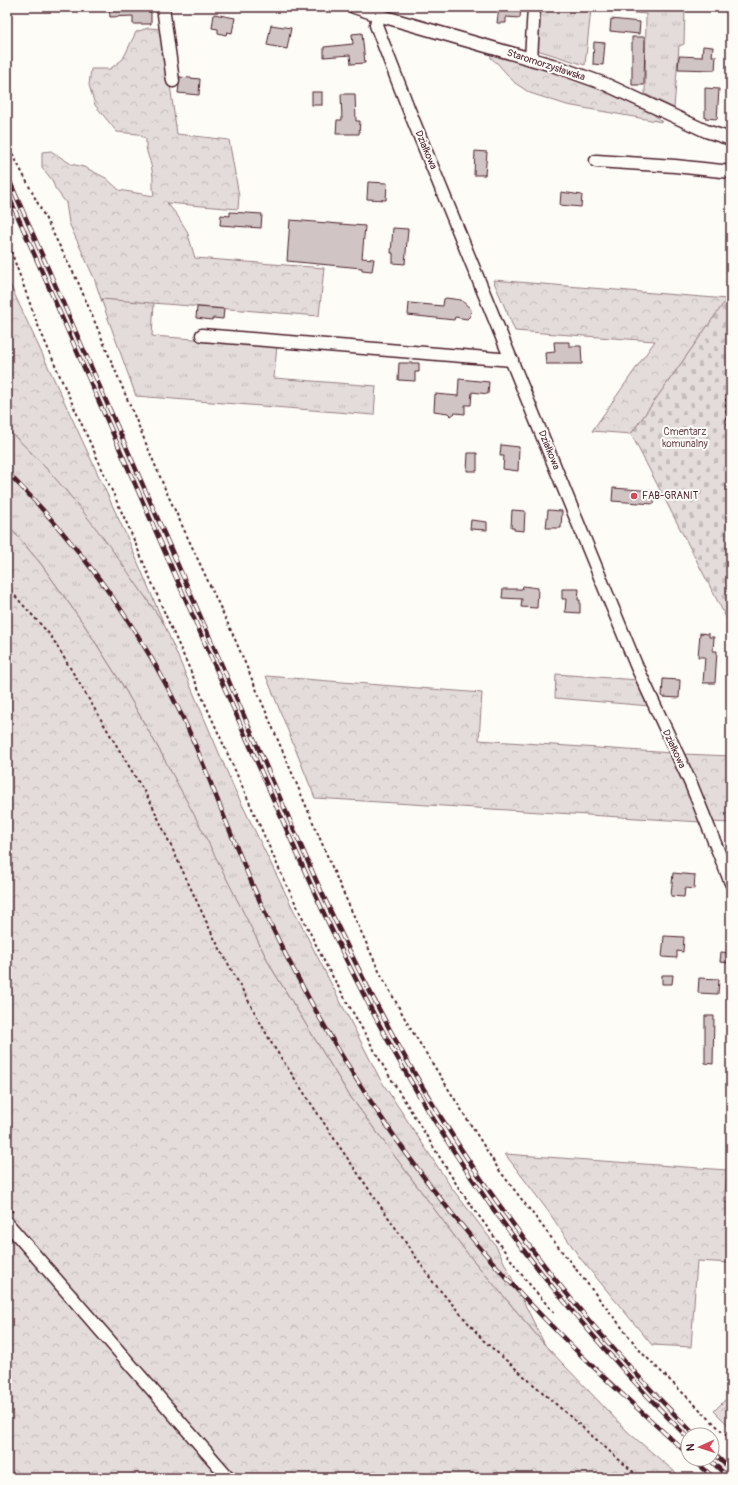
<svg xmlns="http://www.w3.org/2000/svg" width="738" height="1485" font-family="Pangolin,sans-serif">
  <defs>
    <pattern id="grass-tufts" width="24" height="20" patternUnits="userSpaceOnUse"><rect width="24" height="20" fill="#e3dcda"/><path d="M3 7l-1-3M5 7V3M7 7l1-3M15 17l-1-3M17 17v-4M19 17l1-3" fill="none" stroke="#c4bcbb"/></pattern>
    <pattern id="forest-crowns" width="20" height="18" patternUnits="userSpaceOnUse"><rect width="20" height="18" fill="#e3dcda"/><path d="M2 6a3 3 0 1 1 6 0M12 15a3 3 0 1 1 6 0" fill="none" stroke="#c4bcbb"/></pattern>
    <pattern id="cemetery-stones" width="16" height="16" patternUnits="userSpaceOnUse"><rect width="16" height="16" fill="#e3dcda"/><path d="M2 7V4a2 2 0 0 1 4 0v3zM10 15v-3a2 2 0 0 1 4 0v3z" fill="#c4bcbb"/></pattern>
  </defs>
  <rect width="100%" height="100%" fill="#fdfcf7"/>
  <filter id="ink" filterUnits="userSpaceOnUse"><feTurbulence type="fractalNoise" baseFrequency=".025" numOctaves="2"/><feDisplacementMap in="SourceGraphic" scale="8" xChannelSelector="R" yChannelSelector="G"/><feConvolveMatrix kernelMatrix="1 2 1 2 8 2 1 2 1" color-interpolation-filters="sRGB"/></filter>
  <g filter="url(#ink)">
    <g fill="url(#grass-tufts)" stroke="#967e82">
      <path d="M539 7H685L684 44 679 46 674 108 645 94 646 14 591 9 585 65 537 50Z"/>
      <path d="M101 299 154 302 152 336 277 345 274 378 376 386 374 415 136 396Z"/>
      <path d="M7 429 25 446 59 482 88 517 113 549 164 624 234 788 296 915 380 1079 451 1187 496 1246 545 1345 467 1253 349 1095 272 969 161 753 123 686 83 623 41 564 7 524Z"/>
      <path d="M556 674 638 680 650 706 555 698Z"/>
    </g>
    <g fill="url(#forest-crowns)" stroke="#967e82">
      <path d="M148 28 162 29 177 134 229 140 239 196 238 209 167 203 177 215 187 231 195 258 324 268 319 316 101 299 94 278 69 223 66 203 55 188 52 180 42 167V152L51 151 71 164 84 167 106 178 119 190 154 196C152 187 154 178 152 170 150 157 145 153 146 139L138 134 117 132 95 105 89 85 91 69H110L123 59 136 32Z"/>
      <path d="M490 52 547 69 605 90 649 110 662 122 567 105 530 93 515 83 497 63 491 58Z"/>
      <path d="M7 278 127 537 164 624C115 553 71 488 7 429Z"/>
      <path d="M493 280 727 299 631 434 592 431 655 341 515 331Z"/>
      <path d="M7 524 41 564 83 623 123 686 161 753 198 822 272 969 349 1095 467 1253 545 1345 628 1432 682 1478H7Z"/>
      <path d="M266 676 482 693 479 740 672 753 701 822 315 798Z"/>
      <path d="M683 754 731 756V823L710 822Z"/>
      <path d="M505 1154 727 1170 724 1202 731 1203V1263L697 1261 691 1347 652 1345 580 1258 548 1211Z"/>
      <path d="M731 1394V1428L714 1411Z"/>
    </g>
    <path fill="url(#cemetery-stones)" stroke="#967e82" d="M731 293V627L631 434Z"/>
    <g fill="#d0c5c4" stroke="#4a1f2b">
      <path d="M109 7H151V24H133V16L110 17Z"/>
      <path d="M499 7H521L520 18 506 17V23H497Z"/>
      <path d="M214 14 235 18 232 33 227 32 226 35 218 33V29L212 28Z"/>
      <path d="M611 19 640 22 639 34 610 31Z"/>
      <path d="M271 25 291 28 287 49 267 45Z"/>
      <path d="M362 33 365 63 351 64 350 55 324 57V47L353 44 352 34Z"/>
      <path d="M632 37H645L644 85H632Z"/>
      <path d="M594 42 605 43 603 65 593 64Z"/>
      <path d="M703 46 713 47 712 56H716L715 70 678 69 679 56 702 57Z"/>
      <path d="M180 77 200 79 199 95 178 93Z"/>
      <path d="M705 88 719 89 717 119 705 118Z"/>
      <rect x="312" y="92" width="10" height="13"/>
      <path d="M341 94H355L356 121H360L359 134H336L337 120H342Z"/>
      <path d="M475 151 487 152 485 175H474Z"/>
      <path d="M368 182 387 183 386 200 367 199Z"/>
      <path d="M561 192 582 195 581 207 560 205Z"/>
      <path d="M230 212 262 214 261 228 220 225 221 215 230 216Z"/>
      <path d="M290 220 365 226 362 258 374 259 372 271 362 270V268L287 261Z"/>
      <path d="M393 228 408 229 405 264 393 263V253H391Z"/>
      <path d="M446 298 461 300 471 309 470 316 467 319 455 317 454 320 408 315 409 303 443 306 444 299Z"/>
      <path d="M197 307 224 309 223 319 213 318 212 320 196 318Z"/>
      <path d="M554 342H569V346H581L582 364H546L545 353 555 352Z"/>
      <path d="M399 363H419V372H415V381L398 380Z"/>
      <path d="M459 379 489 382 488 394 472 392 471 405H465V414L455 413 451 416 448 413 434 411 435 394 458 396Z"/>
      <path d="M501 445 519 447 518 471 503 469 504 456H500Z"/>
      <path d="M468 453H477V471H467Z"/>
      <path d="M613 488 655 491 654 504 612 501Z"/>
      <path d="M512 510 525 511 524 531 514 530V528H511Z"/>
      <path d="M548 510 562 511 561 528H546Z"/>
      <path d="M471 520 487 522V530L470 529Z"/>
      <path d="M523 586 538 588 537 608 521 607 522 599 502 598 503 589H522Z"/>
      <path d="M562 589H579L578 600H580V613L565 612 566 599H562Z"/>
      <path d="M700 633 709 634V637H714L713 651H717L715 683H703L705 657H698Z"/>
      <path d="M663 679 680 680 679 698 662 697Z"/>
      <path d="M673 873 695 875 694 889 685 888 684 897 671 896Z"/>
      <path d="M664 936 684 937 683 952 677 951V958L662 957Z"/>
      <path d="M721 952 731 953V963L720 962Z"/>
      <path d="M662 975H673L672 984H662Z"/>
      <path d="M699 978 719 979 718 994 698 993Z"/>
      <path d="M705 1016H714L713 1064 705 1063Z"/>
    </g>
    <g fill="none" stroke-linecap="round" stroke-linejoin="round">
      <defs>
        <g id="minor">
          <path d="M163 7 173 81"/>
          <path d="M354 7 378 15 552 65 605 84 706 131 731 139"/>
          <path d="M378 15 376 25 409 110 636 665 691 784 731 883"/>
          <path d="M531 59 534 7"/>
          <path d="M596 161 675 166 731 172"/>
          <path d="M202 335 512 360"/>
          <path d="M7 1223 229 1478"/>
        </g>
      </defs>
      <use href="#minor" stroke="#4a1f2b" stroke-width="15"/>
      <g stroke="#4a1f2b" stroke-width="2" stroke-dasharray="3 3" stroke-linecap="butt">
        <path d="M7 143 78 282 166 491 234 637 338 881 379 971 409 1026 499 1170 560 1249 642 1353 731 1440"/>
        <path d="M7 240 37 323 62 381 128 526 169 623 285 882 326 965 385 1069 460 1190 525 1279 554 1313"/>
        <path d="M731 369C724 392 725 417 731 440"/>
        <path d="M7 587 51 636 151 803 213 936 272 1044 339 1146 433 1282 483 1340 640 1478"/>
        <path d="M7 1206 13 1212"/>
      </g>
      <use href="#minor" stroke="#fdfcf7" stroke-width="12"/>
      <defs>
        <g id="rail">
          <path d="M7 175 316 880C346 945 377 1009 413 1071 490 1204 585 1326 695 1435"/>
          <path d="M7 192 310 883C343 956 379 1028 420 1097 494 1222 586 1335 688 1438"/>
          <path d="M7 472C79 544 139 626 183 718 202 758 217 800 234 841 253 888 274 934 298 978 358 1092 434 1200 522 1295 574 1351 631 1403 688 1454"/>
          <path d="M712 1452 731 1470"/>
          <path d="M693 1459 714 1478"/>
          <path d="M709 1459 729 1478"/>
        </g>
      </defs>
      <use href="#rail" stroke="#4a1f2b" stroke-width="4.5"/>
      <use href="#rail" stroke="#fdfcf7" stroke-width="3" stroke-dasharray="9" stroke-linecap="butt"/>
    </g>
  </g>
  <circle fill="#d1495b" stroke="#fdfcf7" stroke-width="1.5" cx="634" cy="496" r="4"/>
  <g text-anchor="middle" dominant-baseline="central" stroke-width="4" stroke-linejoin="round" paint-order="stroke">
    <g font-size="10" fill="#4a1f2b" stroke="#fdfcf7">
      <text transform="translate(546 65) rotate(18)">Staromorzysławska</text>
      <text transform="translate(426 150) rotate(67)">Działkowa</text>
      <text transform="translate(549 450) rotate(68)">Działkowa</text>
      <text transform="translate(674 749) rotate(65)">Działkowa</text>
    </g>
    <g font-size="10" fill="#704e57" stroke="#fdfcf7">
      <text x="685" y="432">Cmentarz<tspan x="685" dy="12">komunalny</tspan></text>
    </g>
    <g font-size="10" fill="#4a1f2b" stroke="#fdfcf7" text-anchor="start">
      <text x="642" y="496">FAB-GRANIT</text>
    </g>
  </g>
  <rect width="738" height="1485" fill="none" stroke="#fdfcf7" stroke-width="24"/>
  <rect x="12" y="12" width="714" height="1461" fill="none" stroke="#4a1f2b" stroke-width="1.5" filter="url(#ink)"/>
  <g transform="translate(700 1447) rotate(267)"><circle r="19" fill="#fdfcf7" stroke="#b5a4a5"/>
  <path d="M0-3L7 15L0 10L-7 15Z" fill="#d1495b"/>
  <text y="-6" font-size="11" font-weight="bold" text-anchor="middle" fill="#4a1f2b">N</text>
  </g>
</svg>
